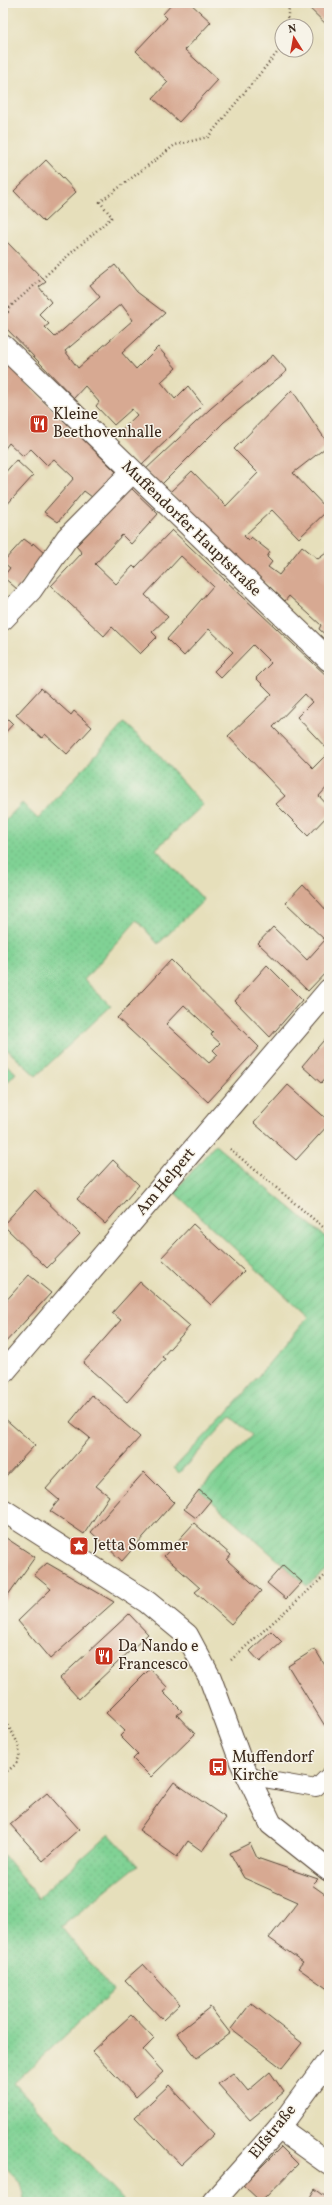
<svg xmlns="http://www.w3.org/2000/svg" width="332" height="2205" font-family="Vollkorn,serif">
  <defs>
    <pattern id="grass-dots" width="8" height="8" patternUnits="userSpaceOnUse"><rect width="8" height="8" fill="#80d294"/><path d="M2 2h.1M6 6h.1" fill="none" stroke="#70b47f" stroke-width="1.8" stroke-linecap="round"/></pattern>
    <pattern id="park-tufts" width="24" height="20" patternUnits="userSpaceOnUse"><rect width="24" height="20" fill="#80d294"/><path d="M3 7l-1-3M5 7V3M7 7l1-3M15 17l-1-3M17 17v-4M19 17l1-3" fill="none" stroke="#70b47f"/></pattern>
    <pattern id="garden-furrows" width="10" height="10" patternUnits="userSpaceOnUse"><rect width="10" height="10" fill="#80d294"/><path d="M-1 1l2-2M0 10L10 0M9 11l2-2" fill="none" stroke="#70b47f"/></pattern>
  </defs>
  <rect width="100%" height="100%" fill="#f7f3e8"/>
  <filter id="ink" filterUnits="userSpaceOnUse"><feTurbulence type="fractalNoise" baseFrequency=".025" numOctaves="2"/><feDisplacementMap in="SourceGraphic" scale="8" xChannelSelector="R" yChannelSelector="G"/><feConvolveMatrix kernelMatrix="1 2 1 2 8 2 1 2 1" color-interpolation-filters="sRGB"/></filter>
  <filter id="wash" filterUnits="userSpaceOnUse"><feTurbulence type="fractalNoise" baseFrequency=".012" numOctaves="4" result="noise"/><feDisplacementMap in="SourceGraphic" scale="16" xChannelSelector="R" yChannelSelector="G"/><feGaussianBlur stdDeviation="0.9" result="paint"/><feColorMatrix in="noise" values="0 0 0 0 0 0 0 0 0 0 0 0 0 0 0 0 0 1.4 0 .05"/><feComposite in="paint" operator="in"/></filter>
  <g filter="url(#wash)">
    <rect width="100%" height="100%" fill="#e6dfbb"/>
    <g fill="url(#grass-dots)" stroke="#5e7e59">
      <path d="M124 723 156 752 203 805 156 849 204 900 158 944 137 920 84 980 111 1006 36 1076 3 1046V823L22 803 38 819Z"/>
      <path d="M109 1834 138 1865 61 1927 113 1991 14 2083 125 2202H25L20 2183 3 2165V1854L38 1898Z"/>
    </g>
    <path fill="url(#park-tufts)" stroke="#5e7e59" d="M3 1062 16 1073 3 1087Z"/>
    <path fill="url(#garden-furrows)" stroke="#5e7e59" d="M215 1145 329 1240V1567L307 1586 199 1490 252 1435 231 1417 179 1473 174 1468 227 1413 308 1317 174 1192Z"/>
    <g id="blocks">
      <g fill="#d7a992" fill-rule="evenodd">
        <path d="M173 3H190L211 22 185 50 218 80 179 122 153 98 168 82 136 51 167 18 163 14Z"/>
        <path d="M306 3H329V27L305 4Z"/>
        <path d="M46 160 76 192 44 222 14 191Z"/>
        <path d="M3 238 46 282 39 287 51 302 39 314 49 324 45 327 55 337 100 297 90 285 115 265 137 292 165 313 122 353 136 369 158 347 176 368 161 382 175 399 188 386 203 405 140 466 114 437 137 415 132 409 114 425 96 406 99 402 85 386 74 398 3 325V317L9 312 3 306ZM121 304 133 320 78 368 65 351Z"/>
        <path d="M273 355 287 371 224 422 160 486 145 470 210 409Z"/>
        <path d="M3 356 28 385 117 473 96 500 84 491 58 522 44 512 74 478 54 459 47 465 31 449 23 456 9 443 3 451Z"/>
        <path d="M292 390 329 445 293 473 328 510 299 538 272 510 244 536 248 540 251 537 270 552 267 557 272 562 268 567 279 575 302 546 318 559 329 551V638L319 629 321 625 289 596 285 601 217 540 170 492 192 471 226 506 258 473 234 449Z"/>
        <path d="M16 460 33 476 3 509V475Z"/>
        <path d="M131 488 158 514 131 544 122 535 95 564 116 584 133 566 135 568 172 530 329 678V751L297 717 312 702 305 694 273 727 313 768 329 752V785L319 796 329 807V814L308 836 276 804 285 796 228 736 272 694 256 678 271 663 253 645 221 678 214 671 233 652 209 629 184 656 167 639 213 586 181 556 145 595 168 617 152 632 157 637 140 654 112 627 104 636 51 586 82 553 76 546Z"/>
        <path d="M24 539 32 545 33 543 45 554 17 589 3 577 10 568 3 562Z"/>
        <path d="M41 688 71 715 74 711 92 727 67 754 45 734 42 738 16 715Z"/>
        <path d="M3 714 13 724 3 735Z"/>
        <path d="M303 885 329 913V969L308 991 258 943 273 927 307 960 325 940 286 903Z"/>
        <path d="M171 960 259 1047 208 1102 117 1018ZM184 1005 213 1032 211 1035 220 1043 213 1050 218 1055 209 1063 166 1024Z"/>
        <path d="M267 965 302 1000 270 1037 235 1001Z"/>
        <path d="M329 1034V1074L321 1083 302 1066Z"/>
        <path d="M288 1085 329 1121V1124L296 1160 254 1123Z"/>
        <path d="M113 1160 139 1185 105 1224 77 1199Z"/>
        <path d="M35 1190 80 1234 47 1268 3 1225Z"/>
        <path d="M193 1224 244 1271 211 1305 161 1258Z"/>
        <path d="M29 1275 51 1293 3 1345V1304Z"/>
        <path d="M140 1282 190 1326 162 1357 165 1359 127 1402 83 1363 121 1320 112 1313Z"/>
        <path d="M92 1395 140 1437 96 1486 109 1496 84 1534 50 1511 59 1500 46 1489 90 1438 70 1422Z"/>
        <path d="M3 1417 35 1445 3 1479Z"/>
        <path d="M144 1472 174 1502 122 1561 91 1532Z"/>
        <path d="M199 1490 211 1500 196 1518 184 1509Z"/>
        <path d="M194 1523 231 1555 227 1560 261 1591 231 1624 195 1592 200 1588 164 1556Z"/>
        <path d="M3 1536 35 1557 3 1602Z"/>
        <path d="M47 1563 114 1602 50 1659 18 1621 51 1589 34 1575Z"/>
        <path d="M283 1565 302 1582 286 1599 267 1583Z"/>
        <path d="M129 1614 148 1634 79 1699 60 1678Z"/>
        <path d="M271 1631 282 1642 260 1662 250 1651Z"/>
        <path d="M315 1649 329 1672V1723L325 1726 288 1666Z"/>
        <path d="M150 1669 168 1688 163 1692 182 1711 177 1715 195 1734 151 1777 133 1759 138 1754 120 1736 125 1731 106 1713Z"/>
        <path d="M174 1782 226 1818 202 1851 188 1841 177 1857 139 1830Z"/>
        <path d="M47 1793 79 1829 43 1861 10 1824Z"/>
        <path d="M250 1843 257 1858 318 1879 312 1885 329 1897V1990L298 1968 303 1962 269 1938 298 1902 244 1878 230 1853Z"/>
        <path d="M143 1964 180 2004 163 2020 125 1980Z"/>
        <path d="M251 2003 302 2043 282 2068 231 2029Z"/>
        <path d="M210 2007 230 2033 197 2058 177 2033Z"/>
        <path d="M131 2015 154 2039 143 2050 163 2072 136 2097 92 2051Z"/>
        <path d="M270 2072 284 2092 250 2120 218 2084 233 2073 248 2091Z"/>
        <path d="M169 2085 214 2134 181 2165 135 2117Z"/>
        <path d="M281 2147 298 2164 261 2202 243 2185Z"/>
        <path d="M315 2189 329 2199V2202H307Z"/>
      </g>
    </g>
  </g>
  <g filter="url(#ink)">
    <use href="#blocks" fill-opacity="0" stroke="#554536" stroke-width="1"/>
    <g fill="none" stroke-linecap="round" stroke-linejoin="round">
      <defs>
        <path id="lane" d="M247 1776 316 1788 329 1775"/>
        <g id="street">
          <path d="M3 346 329 660"/>
          <path d="M3 619 31 590 67 538 132 472"/>
          <path d="M3 1373 329 990"/>
          <path d="M3 1510 147 1602 187 1635 210 1678 241 1762 271 1824 329 1870"/>
          <path d="M279 2128 329 2164"/>
          <path d="M213 2202 279 2128 329 2060"/>
        </g>
      </defs>
      <use href="#lane" stroke="#554536" stroke-width="18"/>
      <use href="#street" stroke="#554536" stroke-width="24"/>
      <g stroke="#554536" stroke-width="2.5" stroke-dasharray="1 3" stroke-linecap="butt">
        <path d="M286 26 289 8 294 3"/>
        <path d="M3 313 112 217 100 202 175 145 208 137 281 48 282 43"/>
        <path d="M230 1149 329 1232"/>
        <path d="M231 1660 329 1572"/>
        <path d="M3 1719C10 1730 25 1747 17 1762 15 1766 7 1771 3 1774"/>
      </g>
      <use href="#lane" stroke="#fff" stroke-width="16"/>
      <use href="#street" stroke="#fff" stroke-width="22"/>
    </g>
  </g>
  <defs>
    <symbol id="restaurant-square" viewBox="-11 -11 22 22"><rect x="-9" y="-9" width="18" height="18" rx="4" fill="#c8321e" stroke="#f7f3e8"/><path d="M-5-6h1v4h1v-4h1v4h1v-4h1v5L-1.5 .5V6h-2V.5L-5-1ZM5-6V6H3V1.5H1.5Q1.5-4 5-6Z" fill="#fff"/></symbol>
    <symbol id="sight-square" viewBox="-11 -11 22 22"><rect x="-9" y="-9" width="18" height="18" rx="4" fill="#c8321e" stroke="#f7f3e8"/><path d="M0-6L1.8-2.2L6-1.7L2.9 1.2L3.7 5.4L0 3.3L-3.7 5.4L-2.9 1.2L-6-1.7L-1.8-2.2Z" fill="#fff"/></symbol>
    <symbol id="bus-square" viewBox="-11 -11 22 22"><rect x="-9" y="-9" width="18" height="18" rx="4" fill="#c8321e" stroke="#f7f3e8"/><path d="M-5-6H5V4H4V6H2V4H-2V6H-4V4H-5ZM-3.5-4V0h7V-4ZM-3.5 1.2v1.5H-2V1.2ZM2 1.2v1.5H3.5V1.2Z" fill="#fff"/></symbol>
  </defs>
  <g fill-rule="evenodd">
    <use href="#restaurant-square" x="28" y="413" width="22" height="22"/>
    <use href="#sight-square" x="68" y="1535" width="22" height="22"/>
    <use href="#restaurant-square" x="93" y="1645" width="22" height="22"/>
    <use href="#bus-square" x="207" y="1756" width="22" height="22"/>
  </g>
  <g text-anchor="middle" dominant-baseline="central" stroke-width="3" stroke-linejoin="round" paint-order="stroke">
    <g font-size="16" fill="#3b2a1e" stroke="#f7f3e8" text-anchor="start">
      <text x="53" y="415">Kleine<tspan x="53" dy="18">Beethovenhalle</tspan></text>
      <text x="93" y="1546">Jetta Sommer</text>
      <text x="118" y="1647">Da Nando e<tspan x="118" dy="18">Francesco</tspan></text>
      <text x="232" y="1758">Muffendorf<tspan x="232" dy="18">Kirche</tspan></text>
    </g>
    <g font-size="16" fill="#3b2a1e" stroke="#f7f3e8">
      <text transform="translate(191 529) rotate(44)">Muffendorfer Hauptstraße</text>
      <text transform="translate(166 1182) rotate(-50)">Am Helpert</text>
      <text transform="translate(273 2132) rotate(-51)">Elfstraße</text>
    </g>
  </g>
  <rect width="332" height="2205" fill="none" stroke="#f7f3e8" stroke-width="16"/>
  <g transform="translate(294 38) rotate(349)"><circle r="19" fill="#f7f3e8" stroke="#aca397"/>
  <path d="M0-3L7 15L0 10L-7 15Z" fill="#c8321e"/>
  <text y="-6" font-size="11" font-weight="bold" text-anchor="middle" fill="#3b2a1e">N</text>
  </g>
</svg>
